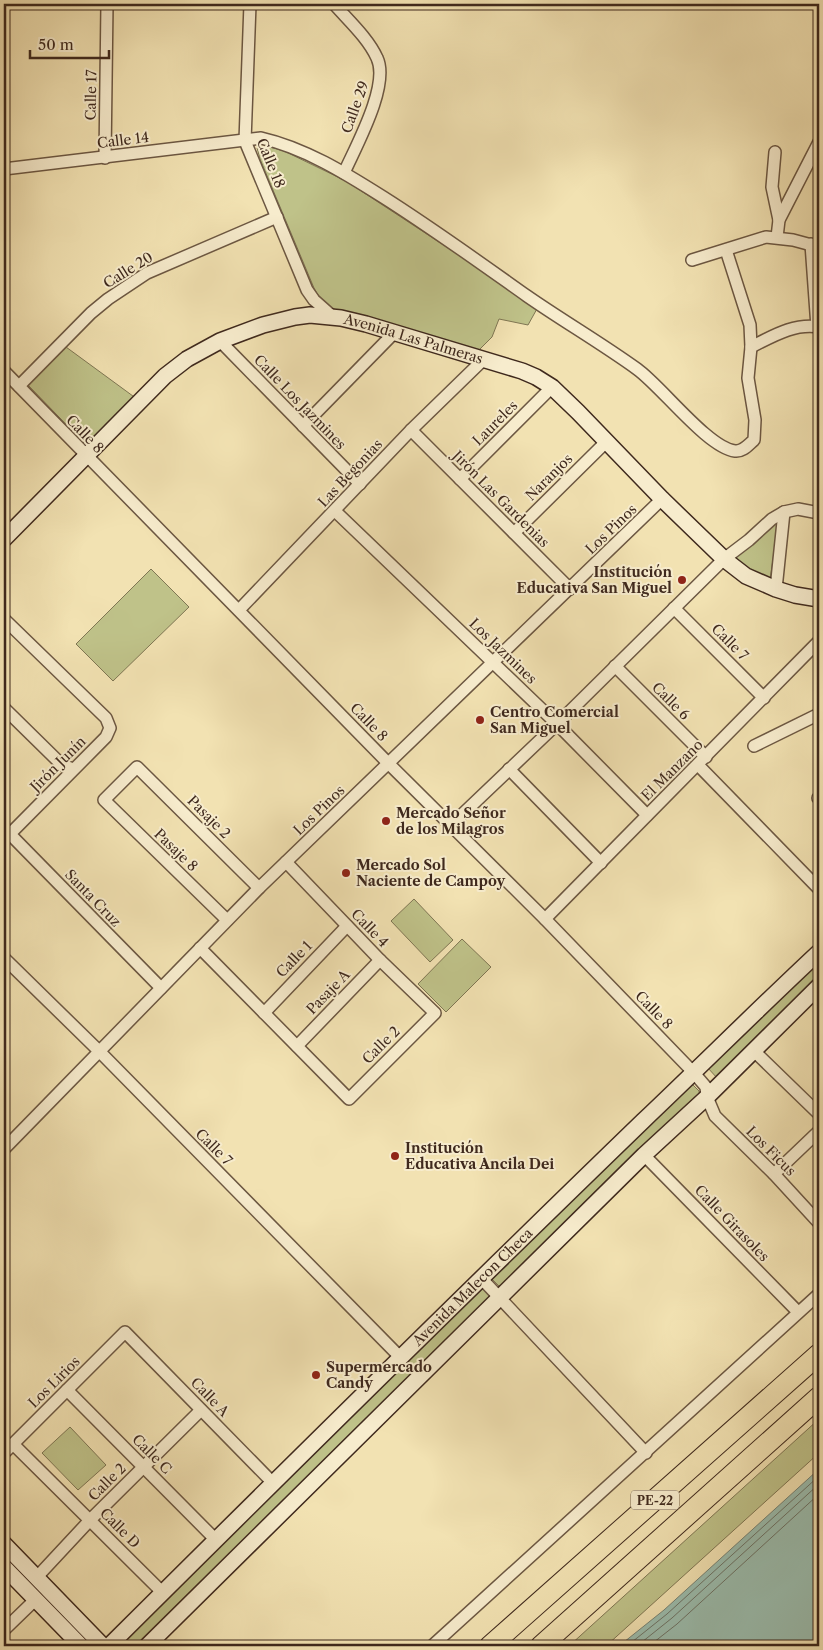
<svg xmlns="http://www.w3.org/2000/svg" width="823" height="1650" font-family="'Libre Caslon Text',serif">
  <rect width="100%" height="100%" fill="#f2e2b2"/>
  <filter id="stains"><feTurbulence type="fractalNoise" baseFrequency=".004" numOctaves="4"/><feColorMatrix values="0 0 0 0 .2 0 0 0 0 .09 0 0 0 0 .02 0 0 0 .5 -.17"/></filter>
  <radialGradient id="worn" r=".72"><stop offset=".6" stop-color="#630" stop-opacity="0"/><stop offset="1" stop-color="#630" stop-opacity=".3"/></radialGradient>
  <g fill="#bfc289" stroke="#7f7653">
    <path d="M270 147 284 151 346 181 538 307 528 325 499 319 492 337 478 351 339 312C328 306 320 300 314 288L260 159 257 148Z"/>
    <path d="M66 347 137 399 89 448 28 385Z"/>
    <path d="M779 518 770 580 764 579 731 558Z"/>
    <path d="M151 569 189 607 113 681 76 644Z"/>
    <path d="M414 899 453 940 430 962 391 921Z"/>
    <path d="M462 939 491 967 446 1012 418 984Z"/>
    <path d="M819 957V979L718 1079 707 1067Z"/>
    <path d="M691 1083 699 1091 700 1099 505 1284 499 1286 492 1279 493 1273Z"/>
    <path d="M478 1289H484L490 1296 488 1304 142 1646H117Z"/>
    <path d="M819 1419V1453L606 1646H569Z"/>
    <path d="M70 1427 106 1465 78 1490 42 1453Z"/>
  </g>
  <path fill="#9bbdae" stroke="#768274" d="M819 1469V1646H619L664 1610Z"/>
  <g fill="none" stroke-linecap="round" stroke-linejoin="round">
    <g stroke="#6d7366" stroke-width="1">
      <path d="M627 1646 667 1614 819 1476"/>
      <path d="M637 1646 672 1618 819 1484"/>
      <path d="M649 1646 677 1624 819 1494"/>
    </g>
    <defs>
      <g id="street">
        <path d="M250 4 245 141 307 290 314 300 332 316"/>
        <path d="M334 4C348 20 368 38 377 58 390 85 356 146 344 173"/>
        <path d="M775 152 772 187 779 220"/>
        <path d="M105 158 107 4"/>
        <path d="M4 169 261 138C305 148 345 173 383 197 432 228 479 262 527 296 563 321 601 343 637 369 661 386 708 448 735 451 743 452 748 445 754 440L755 420 748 378 751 347 750 325 726 250"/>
        <path d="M777 237 779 220 819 142"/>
        <path d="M811 244 817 327"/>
        <path d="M692 260 766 237 793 240 819 247"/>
        <path d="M220 341 360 484"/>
        <path d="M751 347C773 336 794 323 819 327"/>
        <path d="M4 371 389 764 545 919 694 1073 706 1087 707 1097 715 1116 774 1174 819 1223"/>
        <path d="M19 386 91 313 108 299 147 273 277 217"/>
        <path d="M303 426 394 333"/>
        <path d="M411 430 570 589"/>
        <path d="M460 479 552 387"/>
        <path d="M335 511 557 724 647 815"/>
        <path d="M514 533 606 442"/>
        <path d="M776 589 784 512"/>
        <path d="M674 608 764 698"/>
        <path d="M239 610 411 430 484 359"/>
        <path d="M4 619 106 718 110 728 106 737 4 840"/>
        <path d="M615 666 706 757"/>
        <path d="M4 708 62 765 73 769"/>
        <path d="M754 746 819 714"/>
        <path d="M698 765 819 889"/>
        <path d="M509 769 601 863"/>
        <path d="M818 798H819"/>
        <path d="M450 826 557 724 724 559 749 540 772 519 784 512 798 509 819 513"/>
        <path d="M4 828 161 988"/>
        <path d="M545 919 819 641"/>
        <path d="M227 920 104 800 137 767 259 888"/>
        <path d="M200 948 349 1099 435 1013 380 960 286 862"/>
        <path d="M4 958 99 1051 401 1358"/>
        <path d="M264 1013 347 926"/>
        <path d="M297 1046 380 960"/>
        <path d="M754 1051 819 1114"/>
        <path d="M4 1149 259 888 662 499"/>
        <path d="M644 1155 798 1312"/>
        <path d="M774 1174 819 1131"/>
        <path d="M481 1278 646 1453"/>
        <path d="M67 1390 216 1540"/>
        <path d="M13 1444 162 1592"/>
        <path d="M4 1453 125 1332 273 1483"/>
        <path d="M37 1577 91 1519 201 1410"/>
        <path d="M4 1630 36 1599"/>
        <path d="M432 1646 819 1294"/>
      </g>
      <g id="secondary">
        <path id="s1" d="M4 539 165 376 187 359 220 341 263 325 295 317 310 315 341 318 366 324 522 371 536 377 552 387 578 412 662 499 724 559 746 576 776 589 795 595 819 599"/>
        <path d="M4 1544 103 1646"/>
        <path d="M4 1567 81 1646"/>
        <path id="s2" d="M109 1646C286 1470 463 1295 643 1121 702 1065 760 1007 819 952"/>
        <path d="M147 1646 644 1155 707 1097 819 986"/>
      </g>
      <g id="highway">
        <path d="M490 1646 819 1354"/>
        <path d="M541 1646 819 1397"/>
      </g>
    </defs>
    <use href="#street" stroke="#6c5742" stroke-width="14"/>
    <use href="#secondary" stroke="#3f291d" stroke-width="18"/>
    <use href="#highway" stroke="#3f291d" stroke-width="22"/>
    <use href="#street" stroke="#f7eccd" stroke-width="11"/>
    <use href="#secondary" stroke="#f7eccd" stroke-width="15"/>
    <use href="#highway" stroke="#f2e2b2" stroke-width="20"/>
  </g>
  <g fill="#8f2418" stroke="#f7eccd" stroke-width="2">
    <circle cx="682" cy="580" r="5"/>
    <circle cx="480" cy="720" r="5"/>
    <circle cx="386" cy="821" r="5"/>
    <circle cx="346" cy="873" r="5"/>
    <circle cx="395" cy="1156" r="5"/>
    <circle cx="316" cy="1375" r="5"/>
  </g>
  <g text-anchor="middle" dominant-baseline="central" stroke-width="4" stroke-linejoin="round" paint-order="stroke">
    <rect fill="#f7eccd" stroke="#766452" stroke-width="1" x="631" y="1490.5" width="48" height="19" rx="4"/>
    <g font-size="12" font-weight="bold" fill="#3f291d">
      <text x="655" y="1500">PE-22</text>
    </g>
    <g font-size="14" fill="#3f291d" stroke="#f7eccd">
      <text transform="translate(91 95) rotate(-89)">Calle 17</text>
      <text transform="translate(355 107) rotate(-70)">Calle 29</text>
      <text transform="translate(123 140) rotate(-7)">Calle 14</text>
      <text transform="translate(271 163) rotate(68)">Calle 18</text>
      <text transform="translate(128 270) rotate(-32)">Calle 20</text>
      <text stroke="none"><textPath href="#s1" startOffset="495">Avenida Las Palmeras</textPath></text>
      <text transform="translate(300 402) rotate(46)">Calle Los Jazmines</text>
      <text transform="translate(495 423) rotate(-45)">Laureles</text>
      <text transform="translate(85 434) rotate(46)">Calle 8</text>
      <text transform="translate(350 473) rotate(-47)">Las Begonias</text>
      <text transform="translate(549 477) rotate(-45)">Naranjos</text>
      <text transform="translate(501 499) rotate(45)">Jirón Las Gardenias</text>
      <text transform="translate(611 529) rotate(-44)">Los Pinos</text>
      <text transform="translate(730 642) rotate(45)">Calle 7</text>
      <text transform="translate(503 651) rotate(44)">Los Jazmines</text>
      <text transform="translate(671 701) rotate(45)">Calle 6</text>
      <text transform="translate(369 722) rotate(46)">Calle 8</text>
      <text transform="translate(58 764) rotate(-45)">Jirón Junín</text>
      <text transform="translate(672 770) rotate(-45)">El Manzano</text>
      <text transform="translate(319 810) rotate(-44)">Los Pinos</text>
      <text transform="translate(209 817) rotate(45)">Pasaje 2</text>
      <text transform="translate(176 850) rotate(44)">Pasaje 8</text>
      <text transform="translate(93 898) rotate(46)">Santa Cruz</text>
      <text transform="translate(370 928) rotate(46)">Calle 4</text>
      <text transform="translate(294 959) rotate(-46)">Calle 1</text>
      <text transform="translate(328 992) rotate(-46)">Pasaje A</text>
      <text transform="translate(654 1010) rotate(46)">Calle 8</text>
      <text transform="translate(381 1045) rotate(-45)">Calle 2</text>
      <text transform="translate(214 1147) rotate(45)">Calle 7</text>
      <text transform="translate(771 1151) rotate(45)">Los Ficus</text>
      <text transform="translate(732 1223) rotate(46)">Calle Girasoles</text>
      <text stroke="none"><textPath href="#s2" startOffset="511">Avenida Malecon Checa</textPath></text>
      <text transform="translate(54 1382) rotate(-45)">Los Lirios</text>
      <text transform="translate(210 1397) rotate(46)">Calle A</text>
      <text transform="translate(152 1454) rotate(45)">Calle C</text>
      <text transform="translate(107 1482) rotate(-45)">Calle 2</text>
      <text transform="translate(120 1528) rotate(45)">Calle D</text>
    </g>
    <g font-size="14" font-weight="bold" fill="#3f291d" stroke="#f7eccd" text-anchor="start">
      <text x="672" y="572" text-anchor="end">Institución<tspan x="672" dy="16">Educativa San Miguel</tspan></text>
      <text x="490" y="712">Centro Comercial<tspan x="490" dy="16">San Miguel</tspan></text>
      <text x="396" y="813">Mercado Señor<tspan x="396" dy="16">de los Milagros</tspan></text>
      <text x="356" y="865">Mercado Sol<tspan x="356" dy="16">Naciente de Campoy</tspan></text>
      <text x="405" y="1148">Institución<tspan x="405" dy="16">Educativa Ancila Dei</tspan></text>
      <text x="326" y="1367">Supermercado<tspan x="326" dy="16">Candy</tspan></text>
    </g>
  </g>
  <rect width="823" height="1650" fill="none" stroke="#f2e2b2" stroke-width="20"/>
  <rect x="5" y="5" width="813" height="1640" fill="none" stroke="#3f291d" stroke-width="2.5"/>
  <rect x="10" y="10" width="803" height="1630" fill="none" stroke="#3f291d"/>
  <path d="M30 50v8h79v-8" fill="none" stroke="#3f291d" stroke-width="2.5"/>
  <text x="38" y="50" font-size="15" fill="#3f291d" stroke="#f7eccd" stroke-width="4" paint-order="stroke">50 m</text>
  <rect width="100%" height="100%" filter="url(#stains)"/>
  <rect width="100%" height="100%" fill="url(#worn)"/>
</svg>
